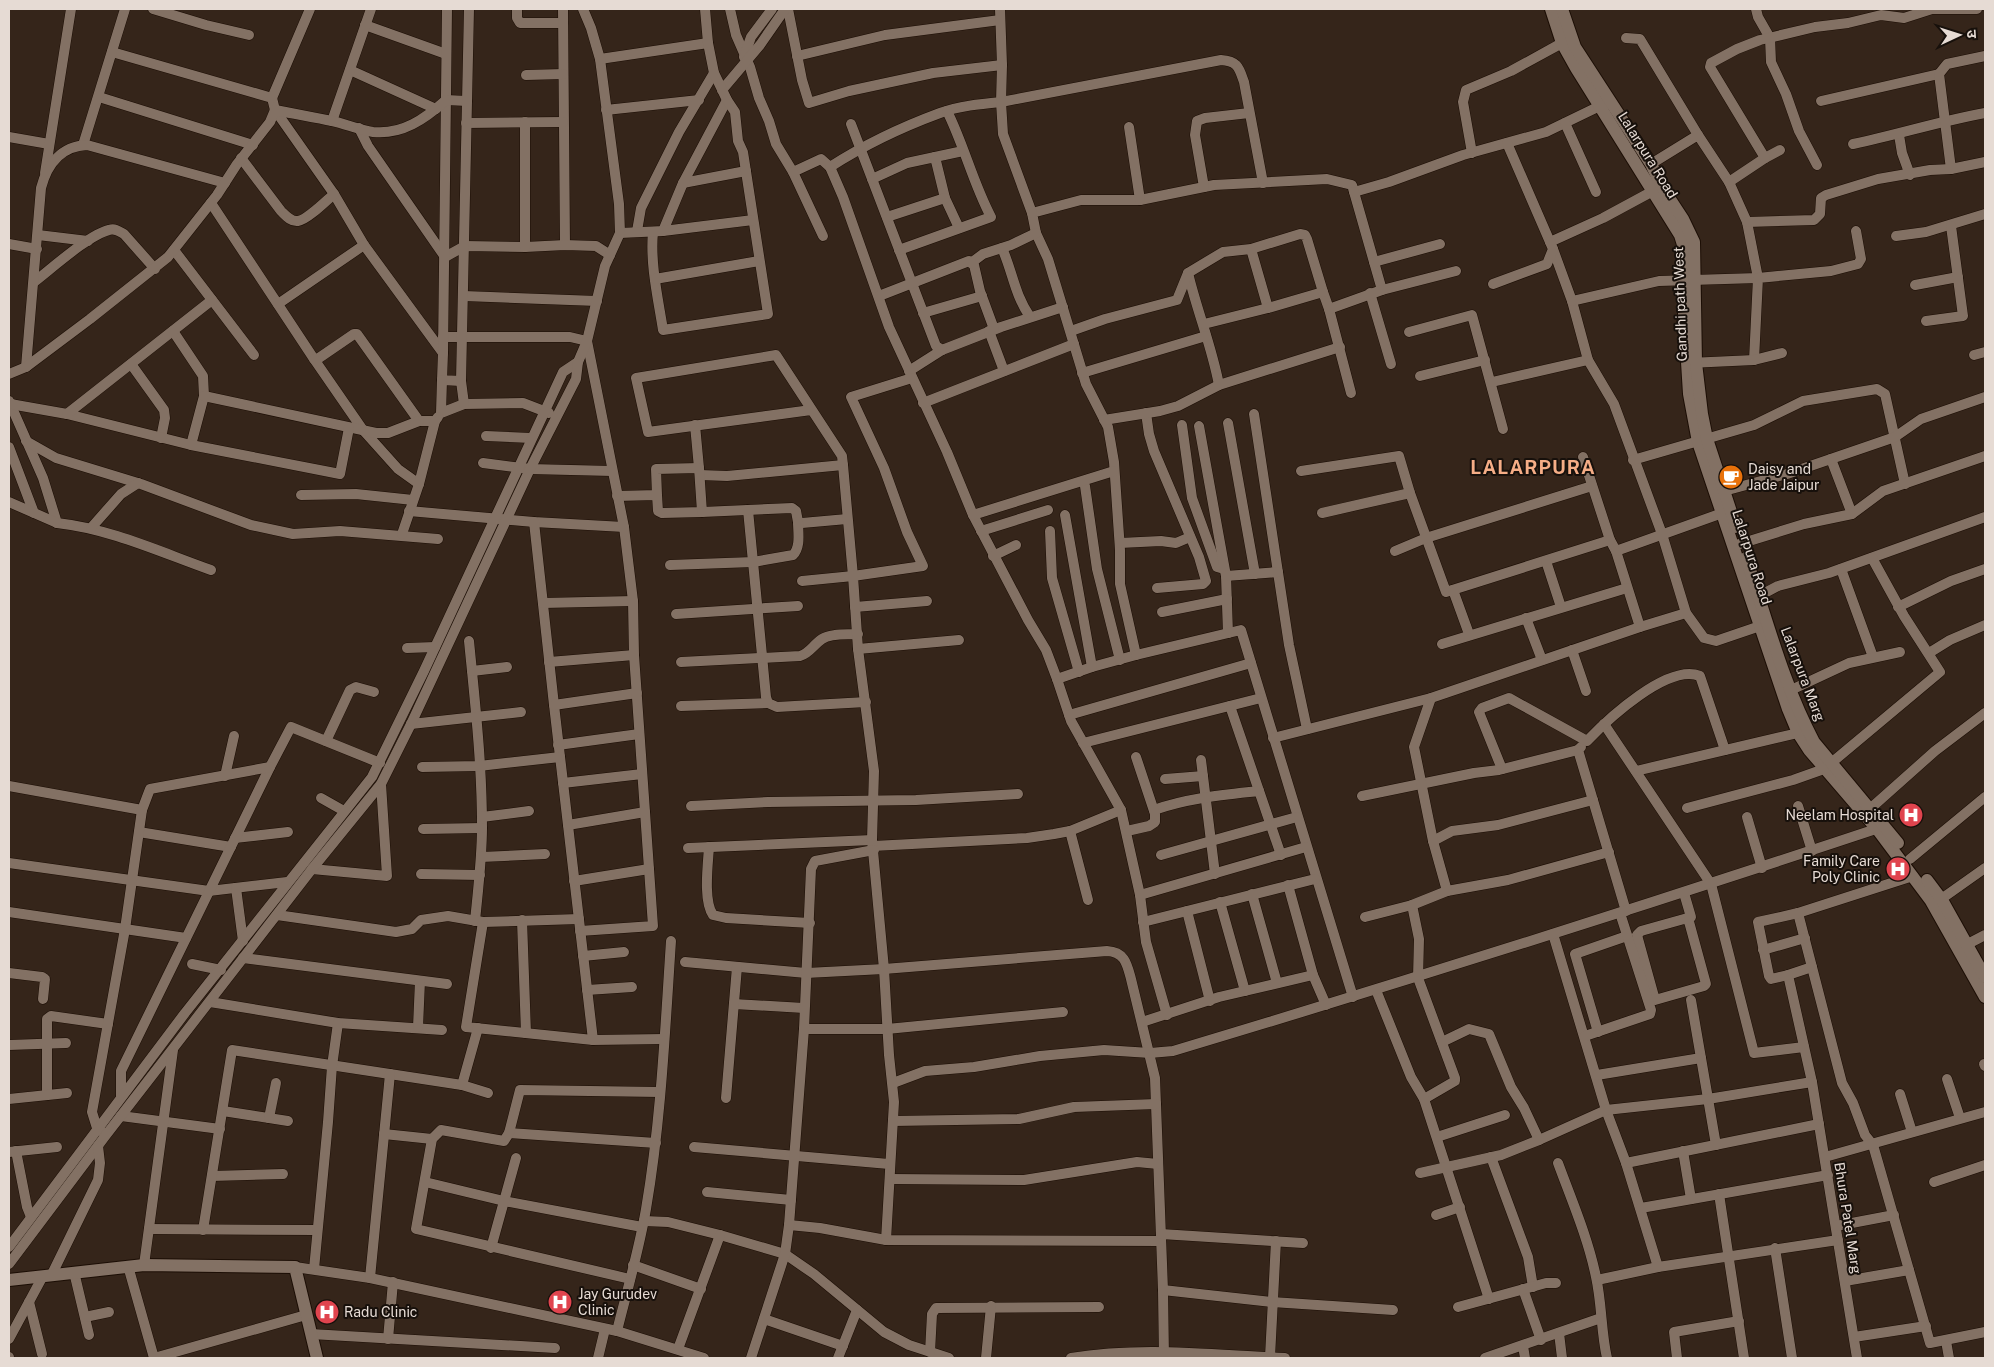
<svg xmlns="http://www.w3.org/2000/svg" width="1994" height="1367" font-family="'Public Sans','Noto Sans Devanagari',sans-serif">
  <rect width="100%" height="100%" fill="#35251a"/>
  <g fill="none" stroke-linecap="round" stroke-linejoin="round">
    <defs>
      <g id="street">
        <path d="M153 9 206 25 249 35"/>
        <path d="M517 9V18L520 23H563"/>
        <path d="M563 9 565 245"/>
        <path d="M730 9 736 35 750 67 759 98 769 121 776 144 793 172 821 159 830 167 843 197 889 327 947 452 973 515 1028 620 1046 650 1057 679 1092 667 1136 655 1120 584V550L1114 462 1108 427 1086 384 1048 259 1036 233 1032 213 1081 200H1140L1214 185 1327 179 1352 185 1354 192 1389 182 1463 155 1546 132 1606 103"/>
        <path d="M788 9 802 80 809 103 849 91 933 73 1002 65"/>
        <path d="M1756 9 1758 17 1770 38 1771 62 1786 94 1799 131 1817 165"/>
        <path d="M365 25 446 54"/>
        <path d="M1626 38 1640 39 1698 135"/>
        <path d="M112 52 272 98 275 110 334 194 364 245 443 353 442 380 461 381"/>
        <path d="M797 56 885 35 1000 20"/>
        <path d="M744 57 751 37 772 9"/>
        <path d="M600 59 708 43"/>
        <path d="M350 70 436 109"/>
        <path d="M526 75 563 74"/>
        <path d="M722 90 760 45 785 9"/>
        <path d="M99 97 253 145"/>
        <path d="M272 98 310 9"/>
        <path d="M1821 101 1939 74"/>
        <path d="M606 110 699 100"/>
        <path d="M332 121 371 9"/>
        <path d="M466 123 563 122"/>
        <path d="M1565 123 1596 192"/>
        <path d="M851 124 936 346 942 350 1001 327 1063 307"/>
        <path d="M1129 127 1140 200"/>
        <path d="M359 128 368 146 445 257 465 246 525 247 565 245 596 246 610 255"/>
        <path d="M1899 135 1902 153 1910 175"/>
        <path d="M9 137 49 144"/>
        <path d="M1507 143 1550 242 1603 218 1653 191"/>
        <path d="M1853 144C1897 135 1940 121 1985 113"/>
        <path d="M83 145 125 9"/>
        <path d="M1472 153 1463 102 1466 90 1511 71 1562 43"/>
        <path d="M935 157 963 151"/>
        <path d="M241 158 281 211C286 216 291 222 298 221 307 220 327 200 334 194"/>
        <path d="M1765 158 1780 150"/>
        <path d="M1651 164 1698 135 1729 182 1747 222 1758 278 1659 281 1572 301 1588 360 1614 404 1662 534 1686 613 1704 638 1716 641 1766 624"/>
        <path d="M830 167C864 145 902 127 940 113 959 106 980 104 1001 102L1002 65 1000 9"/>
        <path d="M1951 169 1939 74 1947 64 1985 56"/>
        <path d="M793 172 823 236"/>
        <path d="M45 173 71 9"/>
        <path d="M872 179 907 163 935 157 945 198 959 228"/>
        <path d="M1729 182 1765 158 1710 67 1711 63 1737 49 1760 40 1815 27 1848 23 1881 15 1904 18 1932 9H1977"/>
        <path d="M683 183 746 171"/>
        <path d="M1204 187 1195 135 1197 121 1205 118 1249 113"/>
        <path d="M1354 192 1382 290"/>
        <path d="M211 203 314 359 316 360 354 334H357L419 421H435"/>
        <path d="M1032 213 1003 134 1001 102 1221 60C1238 61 1239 68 1244 82L1263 183"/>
        <path d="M887 217 945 198"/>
        <path d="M1747 222 1814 220 1820 214 1821 198 1826 195 1878 179 1930 170 1951 169 1985 162"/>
        <path d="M637 231 641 208 679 132 714 73"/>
        <path d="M663 231 683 183 727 100"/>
        <path d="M653 232C650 264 658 298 663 330L768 314 743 152 738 141 735 112 727 100 714 73 708 43 705 9"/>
        <path d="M620 233 663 231 753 220"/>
        <path d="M38 235 88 241"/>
        <path d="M1896 236 1926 232 1985 214"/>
        <path d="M9 244 37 249"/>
        <path d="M525 247V122"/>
        <path d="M1002 248C1013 273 1014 293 1030 317"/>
        <path d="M1251 249 1268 308"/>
        <path d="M1553 249 1572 301"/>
        <path d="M174 250 254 355"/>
        <path d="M899 250 991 217C973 183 964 145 947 111"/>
        <path d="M1374 262 1440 244"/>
        <path d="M971 263 983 254 1011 245 1036 233"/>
        <path d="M1188 273C1197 311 1212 347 1219 385"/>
        <path d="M655 279 759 261"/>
        <path d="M34 282C51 269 90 234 109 230 115 228 119 231 124 234L155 269"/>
        <path d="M1493 284 1547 264 1553 249 1550 242"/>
        <path d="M1915 285 1958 277"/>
        <path d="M1370 293 1391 364"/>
        <path d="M464 296 597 301"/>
        <path d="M879 296 969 261 974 265 980 291 994 329"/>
        <path d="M278 304 364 245"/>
        <path d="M1329 309 1351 393"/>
        <path d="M923 313 982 296"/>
        <path d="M1926 321 1963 316 1951 226"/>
        <path d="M1204 324 1268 308 1323 292 1329 309 1382 290 1456 271"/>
        <path d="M173 331 203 376 204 396 191 445"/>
        <path d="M989 331 1004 371"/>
        <path d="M1071 331 1105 319 1177 300 1188 273 1223 252 1251 249 1300 234 1305 235 1307 239 1323 292"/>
        <path d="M1409 332 1472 315 1503 429"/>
        <path d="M443 337H570L587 341"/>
        <path d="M443 353 447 9"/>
        <path d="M1974 355 1985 352"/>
        <path d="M314 359 363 430 398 469 419 484"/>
        <path d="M1754 360 1758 278 1831 271 1858 264 1861 259 1856 231"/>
        <path d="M1689 363 1754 360 1782 353"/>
        <path d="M131 364 164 410 165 418 161 438"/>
        <path d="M26 367 41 188C47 165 61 146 87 145L225 183"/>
        <path d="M909 371 942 350"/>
        <path d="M1082 373 1206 336"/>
        <path d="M9 374 26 367 90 319 168 257 217 195 237 164 270 122 275 110C294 114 313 117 332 121 346 124 359 130 373 132 402 135 425 119 446 100L467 101"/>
        <path d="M1420 376 1485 360"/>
        <path d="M442 380 441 413 464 404 523 403 549 413"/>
        <path d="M1492 382 1588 360"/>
        <path d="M204 396 376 433H388L419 421"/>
        <path d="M9 401 43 478 57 523C111 529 160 552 211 570"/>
        <path d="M9 403 16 405 67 414 191 445 340 474 349 428"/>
        <path d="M923 403 1074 344"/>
        <path d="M464 404 461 381 469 9"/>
        <path d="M1146 413 1149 434 1154 451 1199 557 1206 581 1203 584 1157 588"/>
        <path d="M67 414 212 300"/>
        <path d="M1254 414 1289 645 1307 729"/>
        <path d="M1104 420 1160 411 1178 406 1219 385 1340 347"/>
        <path d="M1228 423 1255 574"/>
        <path d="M695 425 699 468"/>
        <path d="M1182 425 1192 498 1217 567 1224 569"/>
        <path d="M1199 426 1226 576 1228 633"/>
        <path d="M486 436 531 438"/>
        <path d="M26 441 56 458 141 484 251 525 293 534 340 531 438 539"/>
        <path d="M9 447 34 513"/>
        <path d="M1583 457 1610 540 1616 551 1640 627"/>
        <path d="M1831 459 1852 514"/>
        <path d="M1633 460 1754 425 1803 401 1877 389 1885 394 1905 484"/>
        <path d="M483 463 530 469 612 471"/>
        <path d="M1301 471 1399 456 1410 493 1446 592 1610 540"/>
        <path d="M700 475 727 476 843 465"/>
        <path d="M1085 486 1097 569 1120 660"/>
        <path d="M1724 491 1787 474 1895 437 1921 419 1985 397"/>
        <path d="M301 495 356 494 413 500"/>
        <path d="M617 496 657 495 656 469 699 468 702 512 662 513 658 511 657 495"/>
        <path d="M9 502 57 523"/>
        <path d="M748 510 766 697 768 703 777 707 866 702"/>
        <path d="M409 511 534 522 624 527"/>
        <path d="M702 512 792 508 796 511 798 522 802 523 847 519"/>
        <path d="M1322 513 1410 493"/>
        <path d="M973 515 1114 471"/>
        <path d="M1065 515 1092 667"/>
        <path d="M534 522 554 705 593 1040"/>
        <path d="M91 528 121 494 138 483"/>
        <path d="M981 531 1048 510"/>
        <path d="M1050 531 1052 578 1079 672"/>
        <path d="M402 534 419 484 435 421 438 417"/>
        <path d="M1120 543 1161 541 1176 543 1190 537"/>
        <path d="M1733 546 1804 524 1852 514 1883 491 1985 456"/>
        <path d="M1395 551 1426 538 1592 486"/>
        <path d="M1616 551 1728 511"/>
        <path d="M993 556 1016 545"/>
        <path d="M1546 561 1561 607"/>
        <path d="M670 565 753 562 793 555C801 547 798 532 798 522"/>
        <path d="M1841 569 1873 657"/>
        <path d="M1226 576 1278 572"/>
        <path d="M802 581 853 576 843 465 842 456 776 355 636 378 648 432 811 410"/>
        <path d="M1453 590 1469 634"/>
        <path d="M1759 596 1778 586 1829 573 1985 517"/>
        <path d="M543 603 633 601"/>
        <path d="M855 607 927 601"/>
        <path d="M1898 607 1951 581 1985 569"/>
        <path d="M1162 612 1227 599"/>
        <path d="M676 614 798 606"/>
        <path d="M1526 618 1542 660"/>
        <path d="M469 641C475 702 482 764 482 827 482 858 478 890 475 921"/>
        <path d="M1442 644 1627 588"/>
        <path d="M407 648 435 647"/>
        <path d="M858 649 959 640"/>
        <path d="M1572 650 1586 691"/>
        <path d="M1929 653 1950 640 1985 625"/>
        <path d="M1136 655 1241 630 1353 997"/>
        <path d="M549 662 634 655"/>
        <path d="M681 662 800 656C810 653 813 645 822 639 831 633 847 635 858 634"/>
        <path d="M472 671 507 667"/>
        <path d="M1057 679 1071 721 1121 810 1140 895 1146 942 1167 1015"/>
        <path d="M1791 690 1849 663 1900 652"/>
        <path d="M554 705 637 693"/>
        <path d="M681 706 768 703"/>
        <path d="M1230 706 1281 855"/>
        <path d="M1069 715 1251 663"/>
        <path d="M411 724 521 712"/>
        <path d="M1604 724 1711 884 1754 1053 1804 1047"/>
        <path d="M1273 738 1431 698 1640 627 1686 613"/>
        <path d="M326 741 350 690 356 687 374 692"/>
        <path d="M1083 743 1261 698"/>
        <path d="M558 745 639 734"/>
        <path d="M1581 747 1578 750 1626 911"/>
        <path d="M1201 760 1215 874"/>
        <path d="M422 767 479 766 560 757"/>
        <path d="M1502 769 1481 717 1479 712 1482 708 1509 698 1587 741C1608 719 1668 663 1700 676L1725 750"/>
        <path d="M1636 771 1798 733"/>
        <path d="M225 776 234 736"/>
        <path d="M1165 779 1203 776"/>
        <path d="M563 783 642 774"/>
        <path d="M9 786 142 810"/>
        <path d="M1362 796 1474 773 1499 770 1578 750"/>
        <path d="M321 798 344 811"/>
        <path d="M691 806 768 802 916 800 1018 794"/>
        <path d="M1798 806 1812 851"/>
        <path d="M1687 808 1793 780 1824 769 1940 672 1904 616 1872 558"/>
        <path d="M1871 808 1935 751 1985 713"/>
        <path d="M1154 810C1188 798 1223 795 1259 791"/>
        <path d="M482 817 529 811"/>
        <path d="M1747 817 1762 868"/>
        <path d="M568 825 645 812"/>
        <path d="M423 829 482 828"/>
        <path d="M1070 831 1088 900"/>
        <path d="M1127 831 1149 826 1155 822V814L1136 757"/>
        <path d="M139 832 231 847"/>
        <path d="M235 838 288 832"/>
        <path d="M1433 841 1452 831 1498 825 1593 800"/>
        <path d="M873 846 1027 838 1054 834 1070 831 1121 810"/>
        <path d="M709 847C708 864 703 901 713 915L726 918 810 923"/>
        <path d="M688 848 872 840"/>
        <path d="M1161 855 1297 817"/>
        <path d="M481 857 545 854"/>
        <path d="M1910 859 1985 797"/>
        <path d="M9 863 209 891 287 882"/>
        <path d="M312 869 387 876 381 784"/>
        <path d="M421 874 480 875"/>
        <path d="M574 881 649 869"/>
        <path d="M1288 885 1313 975 1326 1005"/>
        <path d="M236 888 243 941"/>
        <path d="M1447 891 1508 880 1609 852"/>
        <path d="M1684 893 1691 917 1684 919 1641 931 1637 935 1655 1000 1704 986 1706 984 1688 918"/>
        <path d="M1252 894 1277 983"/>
        <path d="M1140 895 1306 847"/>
        <path d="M1220 902 1245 991"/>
        <path d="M1937 902 1985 868"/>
        <path d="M1412 905 1419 939 1418 978 1455 1078V1081L1424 1099"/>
        <path d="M1187 911 1210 1001"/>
        <path d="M9 912 186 938"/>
        <path d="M1798 913 1842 1083 1853 1103 1865 1135 1873 1145 1930 1343 1985 1332"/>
        <path d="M277 915 396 932 412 929 421 920 448 916 483 922 579 919"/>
        <path d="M1365 917 1412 905 1447 891 1433 841 1414 747 1431 698"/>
        <path d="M522 920 526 1033"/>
        <path d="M483 922 466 1027 593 1040 664 1039"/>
        <path d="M1143 922 1315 879"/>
        <path d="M580 931 653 926 634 655 633 601 624 527 587 341"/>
        <path d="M1553 934 1606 1110 1626 1163 1658 1267"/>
        <path d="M1962 947 1985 935"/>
        <path d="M1763 950 1805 938"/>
        <path d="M583 956 624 952"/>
        <path d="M243 958 447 984"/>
        <path d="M685 962 806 973 884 969 1107 951C1125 952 1127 964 1131 979L1155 1078 1163 1290 1164 1358"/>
        <path d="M192 964 221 970"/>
        <path d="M1812 967 1788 975 1812 1082 1857 1358"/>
        <path d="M9 973 42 977 45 979 43 999"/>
        <path d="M1788 975 1771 979 1769 976 1758 922 1798 913 1913 876"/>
        <path d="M587 990 632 987"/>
        <path d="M1376 990 1411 1077 1424 1099 1489 1299"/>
        <path d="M1691 1000 1716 1145"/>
        <path d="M210 1002 338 1023 442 1030"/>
        <path d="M734 1004 804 1008"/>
        <path d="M1142 1022 1219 997 1313 975"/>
        <path d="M418 1027 420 981"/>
        <path d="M804 1029H887L1063 1012"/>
        <path d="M1598 1032 1575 954 1627 936"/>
        <path d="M1585 1036 1650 1014 1651 1010 1620 913"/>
        <path d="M1442 1042 1469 1029 1489 1034 1511 1087 1524 1108 1539 1140"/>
        <path d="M9 1045 66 1043"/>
        <path d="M1984 1064 1985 1066"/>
        <path d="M1597 1075 1701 1058"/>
        <path d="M1947 1079 1960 1118"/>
        <path d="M893 1083 925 1071 974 1067 1040 1056 1104 1050 1150 1053 1173 1051C1410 980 1647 905 1882 827"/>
        <path d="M462 1085 478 1028"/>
        <path d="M1900 1094 1912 1132"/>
        <path d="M47 1095V1019L51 1016 108 1024"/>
        <path d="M121 1097V1071L270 767 291 727 380 763"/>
        <path d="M726 1098 737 967"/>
        <path d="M9 1099 67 1093"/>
        <path d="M223 1111 288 1121"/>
        <path d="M121 1116 220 1129"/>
        <path d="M269 1118 276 1083"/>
        <path d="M893 1121 1019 1119 1074 1107 1156 1104"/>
        <path d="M101 1131 97 1128 92 1112 125 929 142 810 150 789 270 767"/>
        <path d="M509 1133 656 1143"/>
        <path d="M384 1134 432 1139"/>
        <path d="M1437 1137 1505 1115"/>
        <path d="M694 1147 889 1164"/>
        <path d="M16 1151 27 1207 31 1217"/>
        <path d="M1683 1151 1691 1199"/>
        <path d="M9 1152 57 1147"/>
        <path d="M1491 1157 1528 1257 1533 1287"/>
        <path d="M1825 1157 1985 1112"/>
        <path d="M1558 1163C1572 1201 1588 1238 1596 1277 1602 1304 1601 1332 1607 1358"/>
        <path d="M1626 1163 1819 1124"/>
        <path d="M1420 1173 1501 1155 1539 1140 1606 1110 1708 1099 1812 1082"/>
        <path d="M212 1176 283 1174"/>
        <path d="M890 1179 1024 1180 1137 1162 1158 1164"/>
        <path d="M425 1182 504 1201 642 1227"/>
        <path d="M1934 1182 1985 1165"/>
        <path d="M707 1192 791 1200"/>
        <path d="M1719 1194 1744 1358"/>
        <path d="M1641 1208 1828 1175"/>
        <path d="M1436 1215 1460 1207"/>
        <path d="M644 1221 668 1222 720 1235 785 1254 814 1274 884 1332 909 1345 949 1358"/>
        <path d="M789 1225 820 1228 886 1240 1161 1241"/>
        <path d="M1836 1226 1894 1215"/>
        <path d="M149 1229 316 1230"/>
        <path d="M203 1230 232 1050 462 1085 488 1093"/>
        <path d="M1161 1234 1303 1243"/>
        <path d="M886 1240 894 1102 889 1055 884 969 872 840 874 771 858 649 853 576 923 566 907 532 884 468 851 397 912 378"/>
        <path d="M9 1247 185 1013 372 777 424 671 563 372 578 362"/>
        <path d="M491 1248 516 1158"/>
        <path d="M1775 1248 1792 1358"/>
        <path d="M9 1264 106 1135 312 869 381 784 411 724 530 469 576 379 578 362 587 341 605 266 620 233 619 204 600 59 591 28 583 9"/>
        <path d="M144 1265 173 1050"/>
        <path d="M633 1265 701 1289"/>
        <path d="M128 1266 154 1358 306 1315"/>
        <path d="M295 1267 370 1278 617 1331 704 1358"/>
        <path d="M314 1269 328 1122 332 1066 338 1023"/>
        <path d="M74 1272 89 1335"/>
        <path d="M52 1274 98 1180 100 1163 98 1146"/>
        <path d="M370 1278 390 1074"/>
        <path d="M630 1279 416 1229 432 1139 441 1130 504 1141 509 1133 520 1090 660 1092"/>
        <path d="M1597 1280 1658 1267 1838 1240"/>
        <path d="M1845 1281 1909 1270"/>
        <path d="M1523 1289 1541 1340"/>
        <path d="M1163 1290 1272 1302 1393 1310"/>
        <path d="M29 1302 42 1354"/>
        <path d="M1458 1307 1546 1283H1556"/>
        <path d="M85 1317 109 1312"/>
        <path d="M764 1319 843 1346"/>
        <path d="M617 1331C627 1291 639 1250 646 1209 661 1121 665 1031 671 941"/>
        <path d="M1559 1333 1562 1358"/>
        <path d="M311 1334 555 1348"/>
        <path d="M1854 1337 1926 1326"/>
        <path d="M9 1339 43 1276"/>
        <path d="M388 1339 393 1282"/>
        <path d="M1946 1341 1949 1358"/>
        <path d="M1523 1346 1525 1358"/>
        <path d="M678 1349 720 1235"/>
        <path d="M930 1352 932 1314 936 1308 1099 1307"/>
        <path d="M9 1357V1358"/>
        <path d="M1270 1357 1276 1241"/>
        <path d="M598 1358 605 1329"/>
        <path d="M751 1358 785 1254 789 1225 804 1029 811 869 815 861 874 850"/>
        <path d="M838 1358 857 1310"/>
        <path d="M986 1358 991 1306"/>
        <path d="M1071 1358C1141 1346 1214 1355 1285 1358"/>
        <path d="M1485 1358 1601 1318"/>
        <path d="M1677 1358 1674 1332 1739 1321"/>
      </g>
      <g id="secondary">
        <path d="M1551 9 1562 43 1576 68 1680 235 1684 248V314L1689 394 1698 442 1788 709 1798 733 1809 750 1877 829 1931 901 1985 997"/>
        <path d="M1562 9 1575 47 1651 164 1662 187 1683 219 1694 242 1696 363 1702 414 1707 439 1736 527"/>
        <path d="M1746 558C1767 619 1783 684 1814 742L1898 843"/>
        <path d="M1927 880 1942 900 1985 977"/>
        <path d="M9 1280 144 1265 295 1267 317 1358"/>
      </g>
    </defs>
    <use href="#street" stroke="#1c0e05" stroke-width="11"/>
    <use href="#secondary" stroke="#1c0e05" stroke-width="14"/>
    <use href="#street" stroke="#837164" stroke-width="10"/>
    <use href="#secondary" stroke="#837164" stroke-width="12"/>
  </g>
  <defs>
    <symbol id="cafe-disc" viewBox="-11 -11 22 22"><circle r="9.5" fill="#e8710a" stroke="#17100b"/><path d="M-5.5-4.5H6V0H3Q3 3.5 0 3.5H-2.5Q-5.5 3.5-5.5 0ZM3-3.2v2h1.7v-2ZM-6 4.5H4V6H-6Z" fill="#fff"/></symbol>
    <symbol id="hospital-disc" viewBox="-11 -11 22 22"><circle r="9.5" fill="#e0444e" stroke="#17100b"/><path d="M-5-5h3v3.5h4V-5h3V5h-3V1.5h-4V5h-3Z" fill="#fff"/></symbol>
  </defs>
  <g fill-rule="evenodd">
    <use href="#cafe-disc" x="1717" y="463" width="28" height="28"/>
    <use href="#hospital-disc" x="1897" y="801" width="28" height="28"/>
    <use href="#hospital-disc" x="1884" y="855" width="28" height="28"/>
    <use href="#hospital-disc" x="546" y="1288" width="28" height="28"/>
    <use href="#hospital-disc" x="313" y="1298" width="28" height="28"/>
  </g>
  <g text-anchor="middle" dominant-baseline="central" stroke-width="4" stroke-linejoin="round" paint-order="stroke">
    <g font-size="14" fill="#e6dbd4" stroke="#17100b">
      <text transform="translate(1648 155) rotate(58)">Lalarpura Road</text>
      <text transform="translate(1680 304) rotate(-92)">Gandhi path West</text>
      <text transform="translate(1752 557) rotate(72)">Lalarpura Road</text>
      <text transform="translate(1803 674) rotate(69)">Lalarpura Marg</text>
      <text transform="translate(1848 1218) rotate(81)">Bhura Patel Marg</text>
    </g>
    <g font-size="14" fill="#e6dbd4" stroke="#17100b" text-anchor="start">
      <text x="1748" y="469">Daisy and<tspan x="1748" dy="16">Jade Jaipur</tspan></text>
      <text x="1894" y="815" text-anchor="end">Neelam Hospital</text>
      <text x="1880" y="861" text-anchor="end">Family Care<tspan x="1880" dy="16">Poly Clinic</tspan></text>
      <text x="578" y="1294">Jay Gurudev<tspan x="578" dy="16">Clinic</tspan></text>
      <text x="344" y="1312">Radu Clinic</text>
    </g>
    <g font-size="19" font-weight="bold" letter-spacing="1" fill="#f5ad86" stroke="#17100b">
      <text x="1533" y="467">LALARPURA</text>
    </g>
  </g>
  <rect width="1994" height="1367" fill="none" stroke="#e6dbd4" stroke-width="20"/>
  <g transform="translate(1959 35) rotate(86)" stroke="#17100b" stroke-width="4" paint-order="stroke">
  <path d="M0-4L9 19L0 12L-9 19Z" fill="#e6dbd4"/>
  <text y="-8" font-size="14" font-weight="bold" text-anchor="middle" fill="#e6dbd4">उ</text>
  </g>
</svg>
